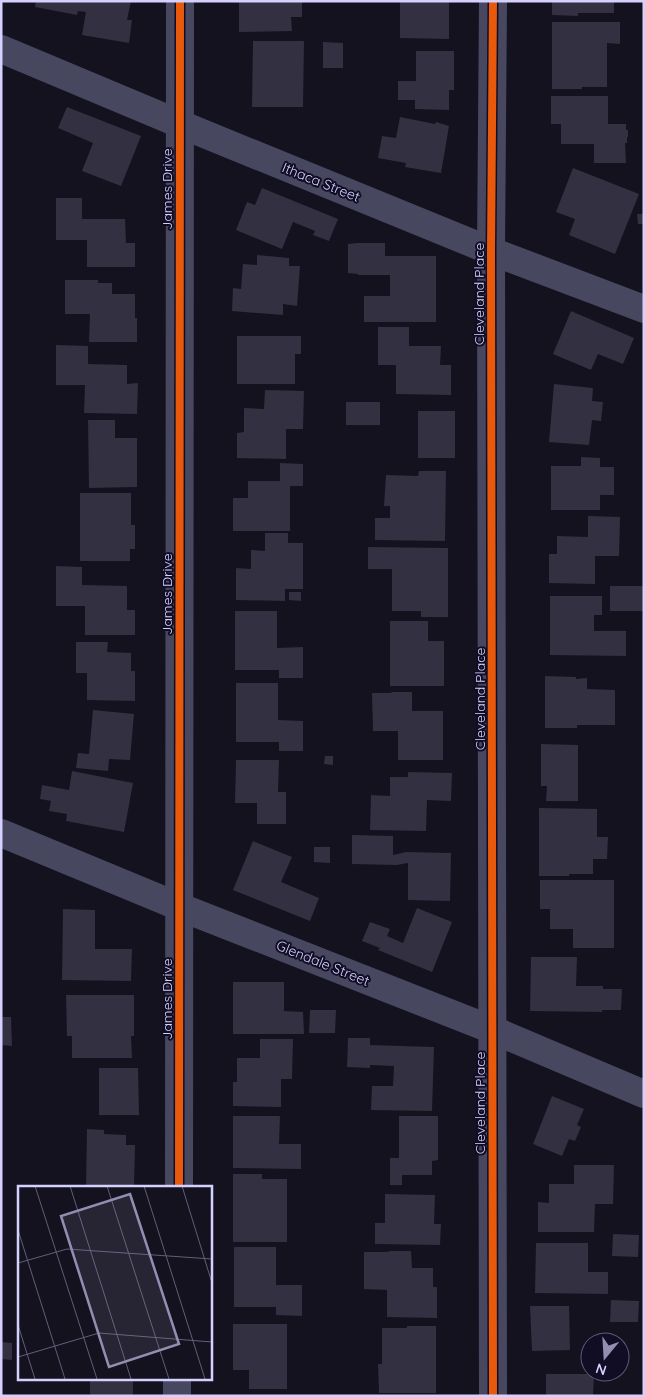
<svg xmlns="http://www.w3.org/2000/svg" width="645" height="1397" font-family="Quicksand,sans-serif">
  <rect width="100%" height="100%" fill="#14121f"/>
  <g fill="#323041">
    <path d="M36 1H131L127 20H132L129 43 82 35 86 12 78 11 77 15 35 7Z"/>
    <path d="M239 1H302V17H291L292 31 239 32Z"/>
    <path d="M400 1H449V39L400 38Z"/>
    <path d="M552 1H614V13H578V16L552 15Z"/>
    <path d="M552 22H620V44L607 43V87H582V89H552Z"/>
    <path d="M253 41H304L303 107H252Z"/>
    <path d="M323 42 343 43V68H323Z"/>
    <path d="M416 51H454V90H449V110L415 109V100H398V81H416Z"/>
    <path d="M551 96H608V124H626V130H628V137H627V143H625L626 163H594V144H561V124H551Z"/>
    <path d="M67 107 141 136 121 186 82 171 93 143 58 128Z"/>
    <path d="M400 117 435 124 436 122 449 126 441 173 405 167 406 163 378 158 382 136 396 138Z"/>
    <path d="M573 168 639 194 615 254 569 235 575 219 556 212Z"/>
    <path d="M262 188 338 219 329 241 313 235 315 231 293 222 282 249 236 230 247 202 255 205Z"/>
    <path d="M56 198H82V219H125L126 243H135V267H87V240H56Z"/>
    <path d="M637 214H644V224H638Z"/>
    <path d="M357 243H385V256H436V322H364V296H390V275H358V274L348 273V244Z"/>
    <path d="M257 255 289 258V266H300L297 306 283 304V315L232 311 233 288 241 289 243 264 257 265Z"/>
    <path d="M65 280H98V283H112V294H135V318H137V342H89L90 314H65Z"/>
    <path d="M571 311 634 338 623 364 598 354 591 370 553 354Z"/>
    <path d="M378 327H409V346H441L440 365H451V395L396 394V365H378Z"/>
    <path d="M237 336H301V354H295V384H237Z"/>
    <path d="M56 345 88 346V364L127 365V384L138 383 137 414 84 413 85 385H56Z"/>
    <path d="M554 384 593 388 592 401 603 402 601 421 592 420 589 445 549 442Z"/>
    <path d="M265 390 304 391 303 429H286V459L237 458V433L244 432V408L264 409Z"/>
    <rect x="346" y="402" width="34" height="23"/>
    <rect x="418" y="411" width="37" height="47"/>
    <path d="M88 420H115V438H137V487L89 488Z"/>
    <path d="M581 457 600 458V467H614V495H600V510H551V466H581Z"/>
    <path d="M280 463 303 464V486H290V531H233V498H248V481H280Z"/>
    <path d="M419 471H446L445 541 375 540V518H390V506H384L386 475 418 476Z"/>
    <path d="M80 493H131V525H135V549H130V561H80Z"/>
    <path d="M588 516 620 517 619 556H595V584L549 583V554H557V536L588 537Z"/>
    <path d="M265 533H288V543H303V589H285V601L236 600V568L251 569V550L265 551Z"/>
    <path d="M368 547 448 548V617H421V611H392V569H368Z"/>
    <path d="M56 566 82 567V585L127 586V610H135V635H85V606H56Z"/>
    <rect x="610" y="586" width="34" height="25"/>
    <path d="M289 592H301V601L289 600Z"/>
    <path d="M550 596H602V615H594V631H626V656L550 655Z"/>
    <path d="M235 611H277V648L303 647V678H279V670H235Z"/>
    <path d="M390 621H428V641H444V686H390Z"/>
    <path d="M76 642H108L107 652 131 653V671H135V701L87 700V673H76Z"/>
    <path d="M545 676 576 677V679L587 678V689L615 690V725H577V728H545Z"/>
    <path d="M236 683H278V720L303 721V751H279V742H236Z"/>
    <path d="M391 692H412V711H443V760H398V731H373L372 693H392Z"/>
    <path d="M93 710 134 714 130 760 109 759 108 771 76 768 78 753 89 754Z"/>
    <path d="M541 744 578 745V801H546L547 786H541Z"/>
    <path d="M325 756H333V765L324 764Z"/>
    <path d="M236 760H279L278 792H286V824H257V803H235Z"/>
    <path d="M72 771 133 783 124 832 66 821 67 814 49 811 51 801 40 799 42 785 69 790Z"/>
    <path d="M408 772 452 773 451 801 427 800 426 831 370 830 371 795 390 796V777H408Z"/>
    <path d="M539 808 597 809V837H608L607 859H593V874H569V876H539Z"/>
    <path d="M352 835 393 836V855L406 852 451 853 450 901 408 900V863L397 865 352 864Z"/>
    <path d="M253 841 292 857 281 882 319 898 310 921 233 890Z"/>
    <path d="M314 847H330V863L314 862Z"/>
    <path d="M540 880H614V948H573V929H550V909H540Z"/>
    <path d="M417 908 452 922 432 972 378 950 380 948 362 941 370 922 390 929 387 936 403 943Z"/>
    <path d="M63 909 95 910V949H132L131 981 62 980Z"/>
    <path d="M531 957H577L576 986H603V989H622L621 1010H602V1012L530 1011Z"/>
    <path d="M233 982H284V1011L303 1012 304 1034H233Z"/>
    <path d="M66 995H134V1036H131L132 1058H72V1036H67Z"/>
    <path d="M310 1010H336L335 1033H309Z"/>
    <path d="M1 1017H11L12 1046 1 1045Z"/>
    <path d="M348 1038H370V1045L434 1047 432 1111 371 1110 372 1086H393L394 1066 370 1065V1068L347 1067Z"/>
    <path d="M260 1039H293L292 1079H281V1107L233 1106V1082H237V1058H260Z"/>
    <path d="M99 1068H138L139 1115H99Z"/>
    <path d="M552 1096 584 1109 577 1125 581 1127 575 1141 569 1139 562 1156 533 1144Z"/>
    <path d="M233 1116H280L279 1144H301V1169L233 1168Z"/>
    <path d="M399 1116H438V1160L432 1161V1175H402V1185H390V1158H399Z"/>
    <path d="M87 1129 104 1130V1134L126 1135V1145H135L134 1187H86Z"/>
    <path d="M574 1165H614L613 1204H595L594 1232H538V1202L549 1203V1184H574Z"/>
    <path d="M233 1174H262V1179H287V1242H233Z"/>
    <path d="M385 1194 435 1195 434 1224H441L440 1245 375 1244V1223H385Z"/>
    <path d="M613 1234 639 1235 638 1257 612 1256Z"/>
    <path d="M536 1243H588V1272H608V1294L535 1293Z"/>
    <path d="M234 1247H276V1285H302V1316L276 1315V1307H234Z"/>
    <path d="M389 1251H411L412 1268H433V1287H437V1318L387 1317V1290L364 1289V1252H389Z"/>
    <path d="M611 1300 639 1301 638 1322H610Z"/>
    <path d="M530 1306H569L570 1350 532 1351Z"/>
    <path d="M233 1324H287V1389H249V1370H233Z"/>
    <path d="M407 1326H436V1393H379L378 1364H382V1328H407Z"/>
    <path d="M1 1342 12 1343V1360L1 1359Z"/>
    <path d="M546 1374H594L593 1396H546Z"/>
    <rect x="90" y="1378" width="43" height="18"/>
  </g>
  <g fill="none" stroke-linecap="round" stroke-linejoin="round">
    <g stroke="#474760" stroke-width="28">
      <path d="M1 49 180 124 491 251 644 309"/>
      <path d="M1 833 180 907 493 1030 644 1094"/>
      <path d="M179 1187 180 1"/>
      <path d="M177 1396V1378"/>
      <path d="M493 1396 491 251 493 1"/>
    </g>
    <defs>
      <g id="cycleway">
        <path d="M179 1187 180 1"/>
        <path d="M493 1396 491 251 493 1"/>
      </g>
    </defs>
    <use href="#cycleway" stroke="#110d24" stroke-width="11"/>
    <use href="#cycleway" stroke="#e8590c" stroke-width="8"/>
  </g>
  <g text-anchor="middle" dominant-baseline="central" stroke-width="4" stroke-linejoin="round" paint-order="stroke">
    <g font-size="14" fill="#d4d1ff" stroke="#110d24">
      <text transform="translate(321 182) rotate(22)">Ithaca Street</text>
      <text transform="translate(167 189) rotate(-90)">James Drive</text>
      <text transform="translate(479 294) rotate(-90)">Cleveland Place</text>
      <text transform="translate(167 594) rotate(-90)">James Drive</text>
      <text transform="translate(480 699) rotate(-90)">Cleveland Place</text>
      <text transform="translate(323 963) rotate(22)">Glendale Street</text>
      <text transform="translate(167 999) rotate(-90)">James Drive</text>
      <text transform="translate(480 1103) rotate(-90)">Cleveland Place</text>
    </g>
  </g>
  <g transform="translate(18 1186)">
    <rect width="194" height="194" fill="#14121f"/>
    <path fill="none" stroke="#615e79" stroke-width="1" d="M17 0 79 193M52 0 113 193M89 0 151 193M126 0 187 193M164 0 194 97M0 44 47 193M0 77 49 63 194 73M0 139 17 193M0 171 81 147 194 156"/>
    <path fill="#918eb1" fill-opacity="0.15" stroke="#918eb1" stroke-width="2.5" d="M112 8 161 158 91 181 43 30Z"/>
    <rect width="194" height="194" fill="none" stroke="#d4d1ff" stroke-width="2.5"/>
  </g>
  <rect width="645" height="1397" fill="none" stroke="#d4d1ff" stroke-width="5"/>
  <g transform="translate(605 1357) rotate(198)"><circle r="24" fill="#110d24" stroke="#5f5b7c"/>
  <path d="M0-4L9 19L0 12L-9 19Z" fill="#918eb1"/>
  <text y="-8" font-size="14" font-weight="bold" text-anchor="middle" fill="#d4d1ff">N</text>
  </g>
</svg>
